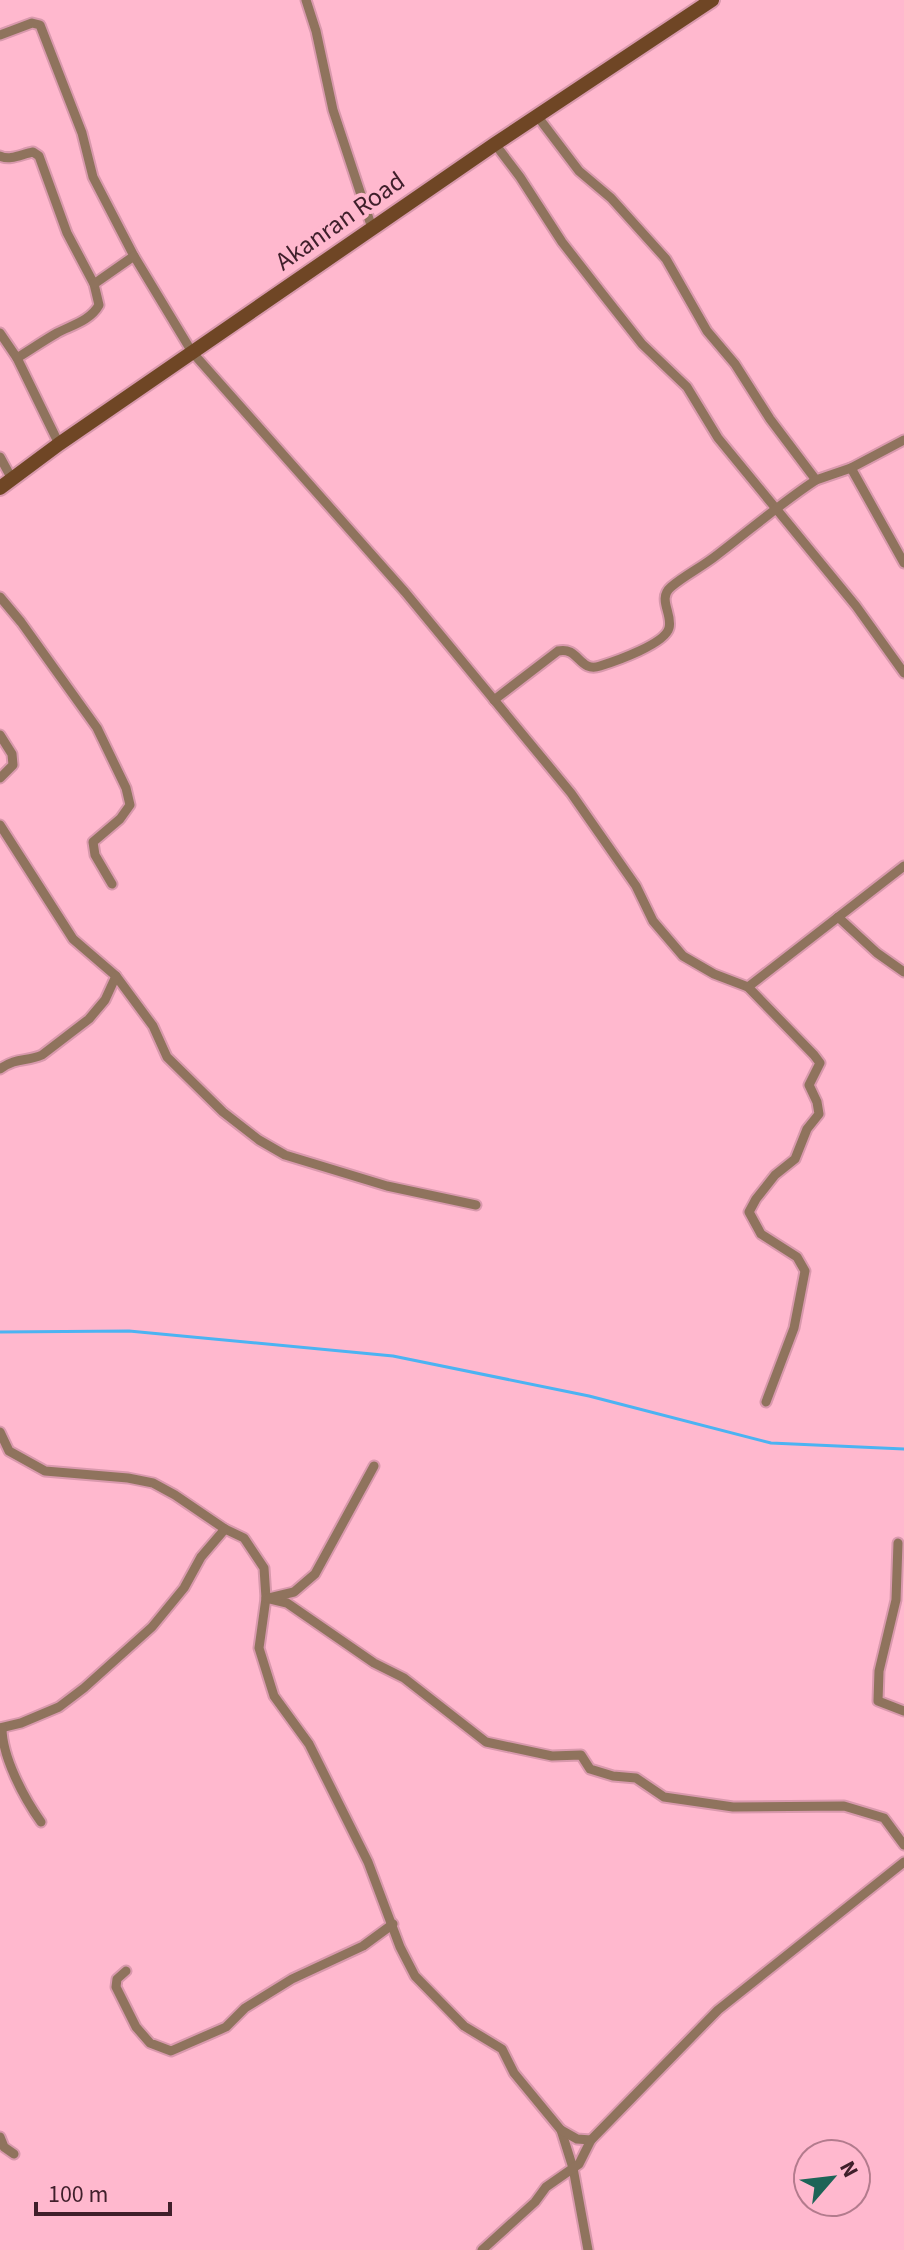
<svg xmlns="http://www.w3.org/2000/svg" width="904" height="2250" font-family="'Source Sans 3',sans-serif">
  <rect width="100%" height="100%" fill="#ffb8ce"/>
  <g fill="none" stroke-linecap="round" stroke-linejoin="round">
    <path stroke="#4cb3f2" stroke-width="3" d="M0 1332 129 1331 393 1356 589 1396 771 1443 904 1449"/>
    <defs>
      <g id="minor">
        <path d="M306 0 316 31 333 110 372 228"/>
        <path d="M0 35 32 23 40 25 82 133 93 177 134 256 192 352 405 592 571 793 636 886 653 921 683 956 714 974 748 987 904 866"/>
        <path d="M538 117 579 171 611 198 666 259 707 331 735 364 770 419 816 480 851 468 904 440"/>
        <path d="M495 144 520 177 562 242 601 292 642 344 687 387 718 438 856 606 904 673"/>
        <path d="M0 156C10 161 22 154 33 152L39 156 67 233 94 284 99 305C90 321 72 325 57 333 43 341 30 350 17 358"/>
        <path d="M94 284 134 256"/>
        <path d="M0 333 17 358 59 444"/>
        <path d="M0 457 12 479"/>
        <path d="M851 468 904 563"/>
        <path d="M0 597 21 622 97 728 126 788 130 805 120 819 93 842 95 855 112 884"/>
        <path d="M494 700 558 651C579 646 579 673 600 666 616 661 665 644 669 628 673 614 657 599 671 587 685 575 702 567 717 555 750 530 781 503 816 480"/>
        <path d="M0 735 12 754 13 765 0 778"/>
        <path d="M0 825 73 939 116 976 153 1026 167 1057 223 1112 259 1140 285 1155 387 1186 476 1205"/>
        <path d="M838 917 877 953 904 972"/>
        <path d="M748 987 814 1055 820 1063 809 1085 817 1102 819 1114 807 1129 795 1159 775 1175 756 1199 749 1212 761 1234 797 1257 805 1271 794 1328 766 1402"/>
        <path d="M0 1069C17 1057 26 1062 42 1055L89 1019 105 1000 116 976"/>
        <path d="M0 1432 9 1451 45 1471 128 1478 153 1483 175 1495 225 1529 244 1538 264 1568 266 1598 259 1648 274 1696 309 1744 368 1862 400 1947 415 1976 464 2026 502 2049 514 2073 561 2130 573 2168 588 2250"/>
        <path d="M898 1543 896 1600 879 1671 878 1701 904 1711"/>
        <path d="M266 1598 287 1603 374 1663 404 1678 486 1742 552 1756 581 1755 590 1769 613 1776 636 1778 664 1797 733 1807 844 1806 884 1818 904 1845"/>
        <path d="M269 1598 294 1592 315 1574 374 1466"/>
        <path d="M0 1728 21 1723 59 1707 84 1688 152 1627 184 1588 201 1557 225 1529"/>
        <path d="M2 1728C2 1757 24 1798 41 1822"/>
        <path d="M126 1971 117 1979 116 1987 136 2027 150 2043 171 2051 226 2027 245 2008 292 1979 363 1946 393 1924"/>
        <path d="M561 2130 577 2139 591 2140"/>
        <path d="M0 2137 4 2147 14 2154"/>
        <path d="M482 2250 535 2202 546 2187 579 2164 591 2140 718 2010 904 1862"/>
      </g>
      <path id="secondary" d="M0 488 59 444 495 144 712 0"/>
    </defs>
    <use href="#minor" stroke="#d999ad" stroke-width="13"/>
    <use href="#secondary" stroke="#d999ad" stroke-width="18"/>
    <use href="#minor" stroke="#8f735d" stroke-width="9"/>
    <use href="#secondary" stroke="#6f4625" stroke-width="14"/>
  </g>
  <g text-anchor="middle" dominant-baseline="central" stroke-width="8" stroke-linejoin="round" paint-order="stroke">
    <g font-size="26" fill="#401f2b" stroke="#ffb8ce">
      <text transform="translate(340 221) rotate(-35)">Akanran Road</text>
    </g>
  </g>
  <g transform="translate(832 2178) rotate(62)"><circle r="38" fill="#ffb8ce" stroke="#b37b8d" stroke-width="2"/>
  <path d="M0-6L14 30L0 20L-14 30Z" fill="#1d6457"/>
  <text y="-12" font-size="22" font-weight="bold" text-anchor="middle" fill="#401f2b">N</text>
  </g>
  <path d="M36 2202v12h134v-12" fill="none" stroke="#401f2b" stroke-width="4"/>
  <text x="48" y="2202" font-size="24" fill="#401f2b" stroke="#ffb8ce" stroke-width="6" paint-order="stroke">100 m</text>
</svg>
